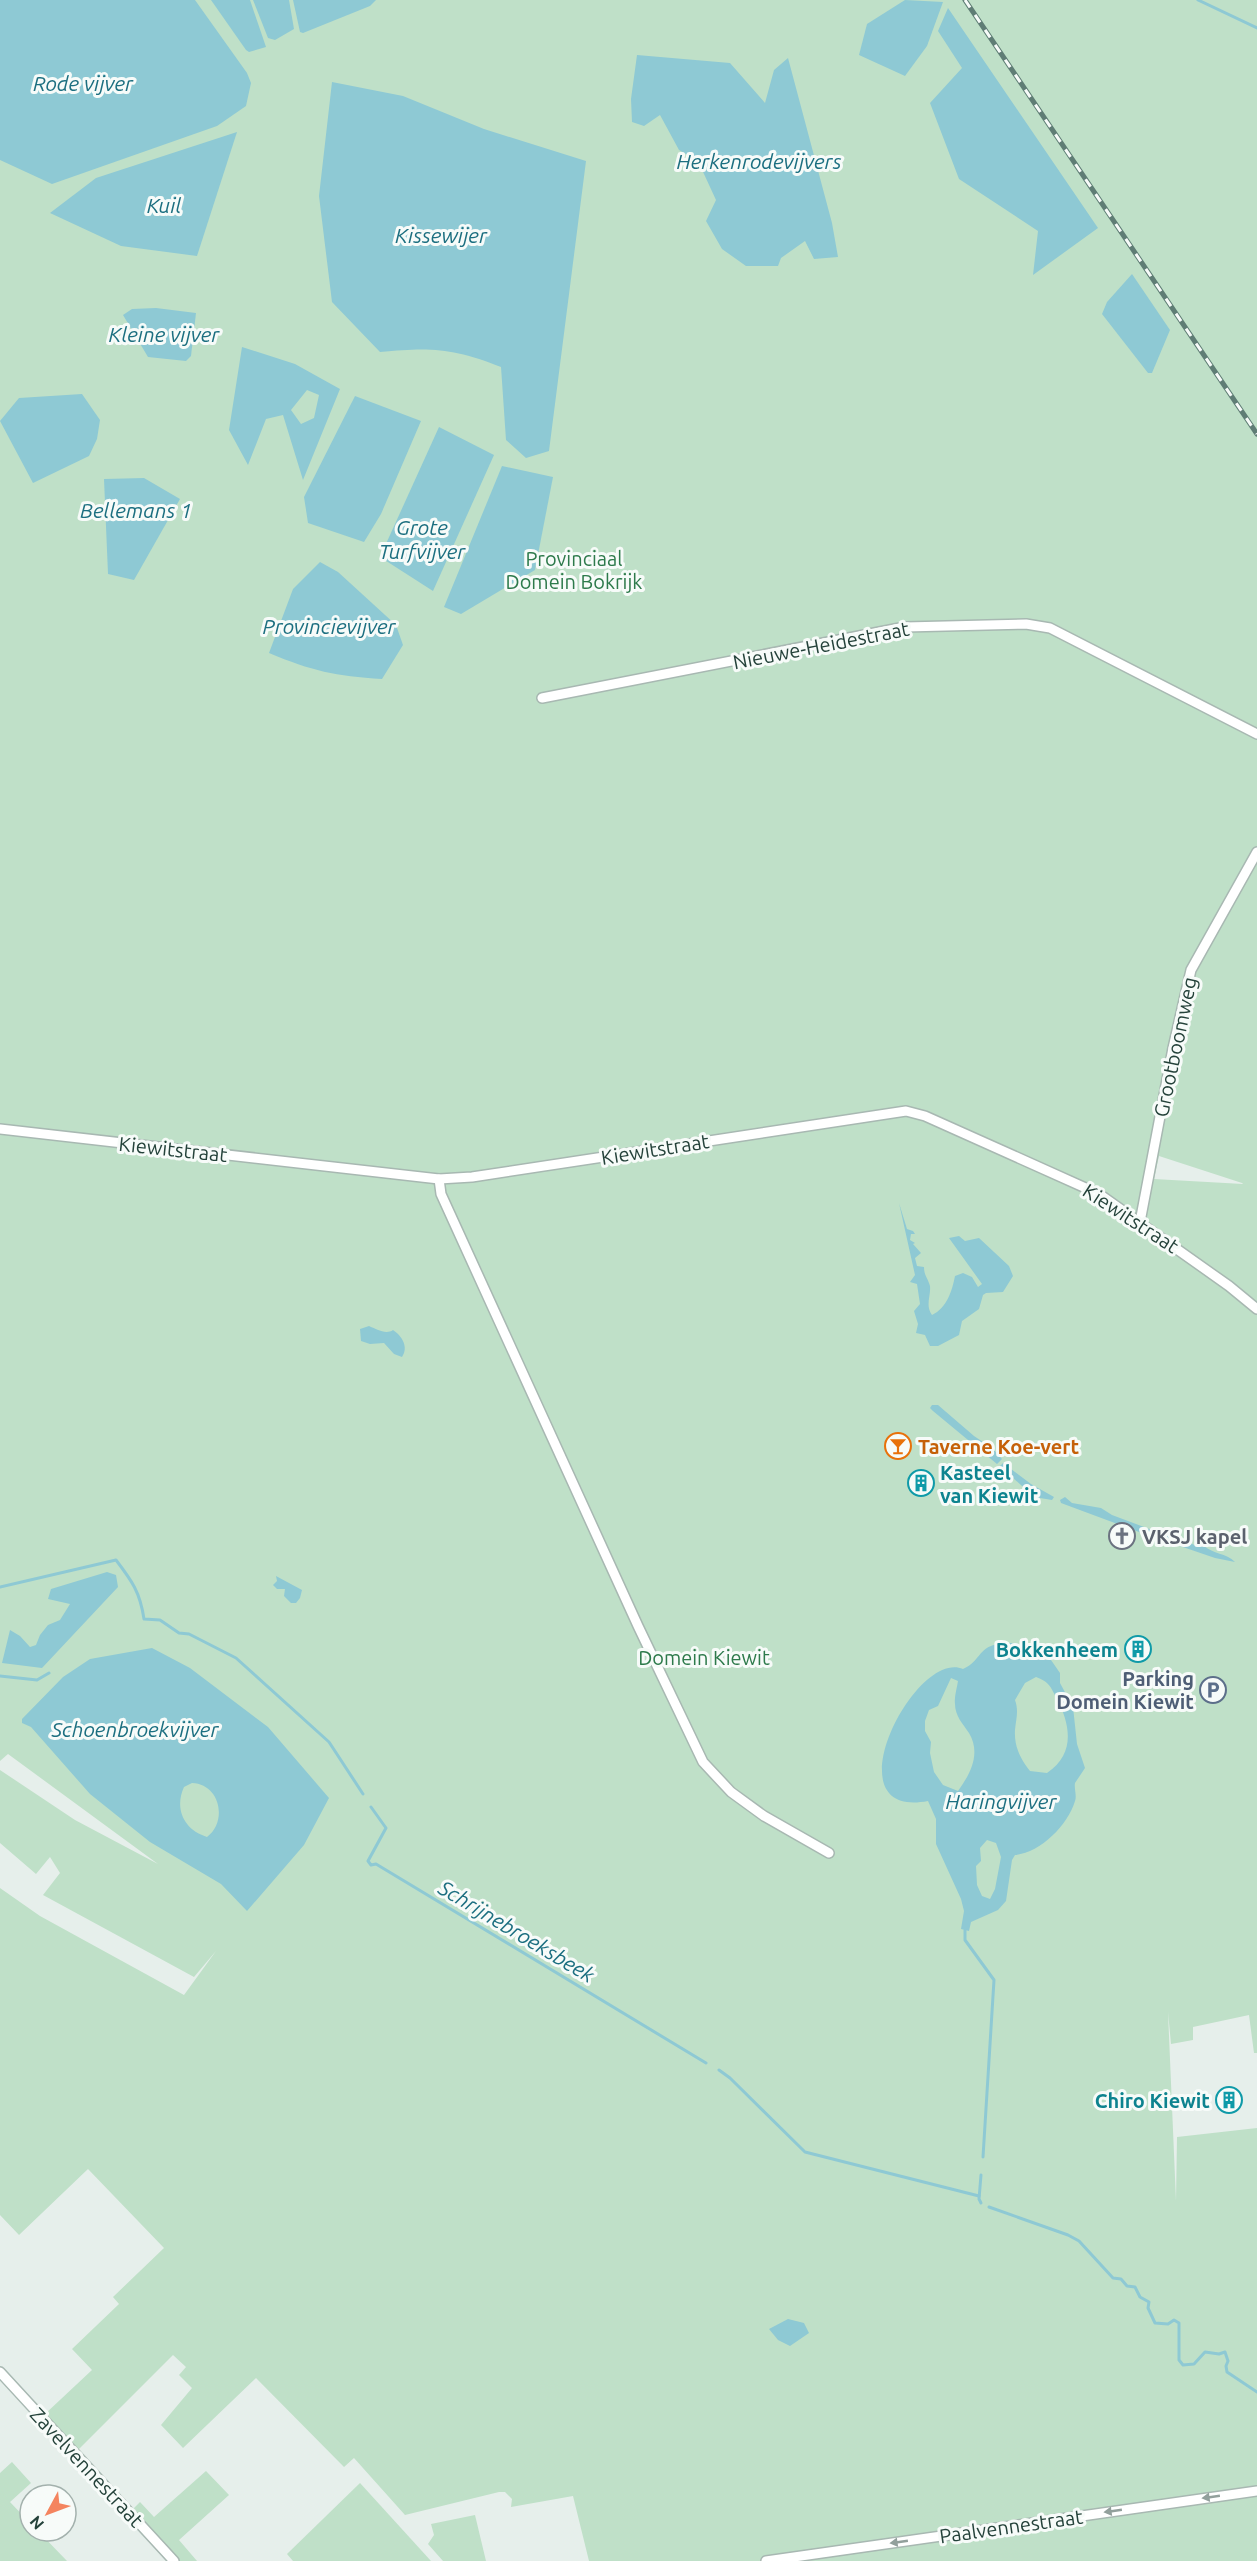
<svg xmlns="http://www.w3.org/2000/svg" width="1257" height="2561" font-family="Ubuntu,sans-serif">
  <rect width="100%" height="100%" fill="#e6efeb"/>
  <g fill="#bfe0c8" fill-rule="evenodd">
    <path d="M0 0H1257V2053H1254L1249 2015 1193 2027V2040L1171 2044 1168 2012 1176 2201 1177 2137 1257 2128V2561H589L573 2496 511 2507 512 2499 505 2492H499L405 2515 354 2458 344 2467 256 2378 183 2448 161 2425 192 2388 179 2375 186 2367 173 2355 77 2451 45 2414 92 2370 72 2349 119 2304 113 2297 164 2248 88 2169 19 2235 0 2215V1888L40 1916 184 1995 216 1951 194 1977 43 1895 60 1873 50 1857 36 1874 0 1843V1770L75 1820 158 1864 8 1754 0 1761ZM1159 1156 1242 1183 1243 1184 1154 1179Z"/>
    <path d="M12 2462 31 2483 10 2502 30 2523V2531H38L67 2561H0V2473Z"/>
    <path d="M206 2471 229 2495 179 2540 197 2561H180L133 2509 140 2502 154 2517Z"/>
    <path d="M360 2483 431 2561H293L287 2554Z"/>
    <path d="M475 2515 486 2561H443L428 2544 434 2535 431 2524Z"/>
  </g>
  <g fill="#8ec9d4" fill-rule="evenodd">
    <path d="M0 0H195L247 73 251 83 246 106 217 126 52 184 0 160Z"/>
    <path d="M211 0H250L266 47 249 52 246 50Z"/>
    <path d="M253 0H289L294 29 275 40 268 38Z"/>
    <path d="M293 0H376L370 6 303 33 300 32Z"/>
    <path d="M905 0 943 2 927 46 905 76 859 55 867 24Z"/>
    <path d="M948 8 1098 228 1033 275 1038 231 959 179 930 103 962 68 938 31Z"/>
    <path d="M637 55 730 63 765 103 774 70 788 58 832 223 838 257 814 259 805 241 781 258 778 266H746L722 249 706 221 716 200 698 161 679 150 660 115 644 126 632 122 631 99Z"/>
    <path d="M332 82 403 96 484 129 586 161 549 451 526 458 506 440 501 367C453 348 431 347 380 352L332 302 319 196Z"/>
    <path d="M237 132 197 256 121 246 50 213 96 178Z"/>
    <path d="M1132 274 1170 330 1152 373H1148L1102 314 1107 302Z"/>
    <path d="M156 308 196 313 191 356 186 361 148 357 123 315 132 309Z"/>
    <path d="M242 347 295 364 340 389 303 480 283 415 266 419 248 465 229 430ZM307 390 319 395 314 418 301 424 291 410Z"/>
    <path d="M82 394 100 420 97 439 89 456 33 483 0 421 19 398Z"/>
    <path d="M355 396 421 421 381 514 364 542 308 523 304 497Z"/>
    <path d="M439 427 494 455 433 591 380 557Z"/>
    <path d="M502 466 553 477 535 570 461 614 444 607Z"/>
    <path d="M144 478 180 499 134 580 108 574 104 479Z"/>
    <path d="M320 562 338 572 396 625 403 645 382 679C335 676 312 671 269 653L293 589Z"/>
    <path d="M899 1203 907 1229 913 1231 915 1234H911L910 1240 915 1243 913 1244 921 1253 915 1258 917 1266 924 1267C924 1276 928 1278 930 1286 931 1296 925 1305 932 1315 947 1308 952 1291 955 1276L963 1273 972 1277 978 1287 982 1284 949 1238 959 1236 965 1241 979 1238 1009 1266 1013 1276 1003 1292 986 1293 983 1295 979 1309 962 1321 959 1335 938 1346H930L925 1335 916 1333 918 1324 914 1311 920 1304 917 1284 910 1282 915 1275Z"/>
    <path d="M369 1326C376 1329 386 1335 393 1330 402 1336 409 1347 402 1357L394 1354 384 1343 370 1344 361 1341 360 1329Z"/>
    <path d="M932 1405H938L974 1436 992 1448 1002 1459 997 1464 933 1411 930 1408Z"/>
    <path d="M1003 1463 1031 1484 1054 1497 1052 1500 1034 1497 1000 1466Z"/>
    <path d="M1065 1497 1072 1503 1101 1508 1112 1515 1168 1536 1181 1538 1198 1547 1204 1546C1213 1554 1226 1553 1235 1562L1215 1558 1139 1532 1061 1503 1060 1500Z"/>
    <path d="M107 1572 116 1575 118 1587 42 1668 2 1663 10 1630 20 1636 30 1647 36 1645 40 1635 48 1625 60 1620 70 1604 48 1599 51 1589Z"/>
    <path d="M276 1576 302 1590 300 1598 296 1603H291L284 1596 285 1589H277L273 1585 277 1581Z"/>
    <path d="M1004 1643H1017L1035 1658 1051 1660 1060 1673V1683L1073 1707 1077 1744 1085 1768 1075 1783C1074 1789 1077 1796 1075 1801 1068 1825 1040 1853 1015 1855L1012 1860 1006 1901 998 1910 971 1922 969 1931 961 1929 964 1911 961 1899 936 1844V1819L928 1801C828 1820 915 1648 963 1669 983 1660 976 1646 1004 1643ZM1036 1677C1050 1682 1051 1688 1057 1699 1071 1726 1075 1754 1047 1773L1030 1771C1020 1758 1014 1746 1015 1730 1016 1719 1019 1711 1015 1700L1025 1683ZM951 1678 958 1681C957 1688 954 1697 955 1704 955 1716 963 1724 969 1733 981 1753 971 1773 958 1791L943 1785 934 1772 930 1753 931 1742 925 1731V1721L929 1710 938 1706ZM987 1840 996 1843 1001 1857 995 1889 990 1899 982 1896 977 1885 976 1866 981 1861 980 1848Z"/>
    <path d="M152 1648 190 1668 268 1727 329 1798 304 1845 247 1911 221 1884 150 1842 90 1794 31 1727 22 1723V1719L63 1677 90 1659ZM192 1783C220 1784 228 1821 207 1837 184 1830 174 1809 184 1787Z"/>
    <path d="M788 2319 804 2323 809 2333 790 2346 778 2340 769 2329Z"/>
  </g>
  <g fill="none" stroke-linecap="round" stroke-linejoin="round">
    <g stroke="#8ec9d4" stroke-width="3">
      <path d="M1198 0 1257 28"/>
      <path d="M0 1587 116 1560C132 1581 140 1592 144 1619L160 1620 179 1633 189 1634 236 1658 329 1742 363 1794"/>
      <path d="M0 1676 37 1680 49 1673"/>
      <path d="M371 1807 386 1828 368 1861 371 1865 376 1864 706 2063"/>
      <path d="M965 1930V1940L994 1980 983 2157"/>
      <path d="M719 2070 730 2078 805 2152 979 2196"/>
      <path d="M981 2175 979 2199 981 2203"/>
      <path d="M989 2207 1068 2235 1079 2241 1113 2278 1121 2279 1127 2286 1135 2287 1140 2297 1149 2302 1148 2308 1155 2323 1168 2324 1174 2320 1179 2323V2360L1183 2365 1194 2364 1205 2352 1219 2354 1225 2352 1228 2361 1226 2366 1227 2372 1257 2392"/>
    </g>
    <defs>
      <g id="minor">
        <path d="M542 698 905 627 1026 624 1050 628 1257 734"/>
        <path d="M0 1129 439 1179 472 1177 906 1111 925 1116 1099 1194 1229 1286 1257 1309"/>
        <path d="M439 1179 441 1194 638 1626 703 1762 731 1792 764 1816 829 1853"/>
        <path d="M1140 1222 1173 1048 1191 970 1257 852"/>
        <path d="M0 2372 174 2561"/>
        <path d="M766 2561 1257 2491"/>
      </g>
    </defs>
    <use href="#minor" stroke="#a8b8b2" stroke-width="12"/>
    <use href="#minor" stroke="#fff" stroke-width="9"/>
    <defs>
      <path id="rail" d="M965 0 1257 434"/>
    </defs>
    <use href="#rail" stroke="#5f7d75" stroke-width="5"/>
    <use href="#rail" stroke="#f7fbf9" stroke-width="3" stroke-dasharray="9" stroke-linecap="butt"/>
  </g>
  <defs><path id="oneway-solid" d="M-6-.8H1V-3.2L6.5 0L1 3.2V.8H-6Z" transform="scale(1.5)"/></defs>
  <g fill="#92a09c">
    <use href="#oneway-solid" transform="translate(1211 2497) rotate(172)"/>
    <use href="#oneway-solid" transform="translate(1113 2511) rotate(172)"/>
    <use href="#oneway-solid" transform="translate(899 2542) rotate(172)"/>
  </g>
  <defs>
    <symbol id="bar-ring" viewBox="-11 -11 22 22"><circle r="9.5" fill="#f7fbf9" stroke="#e8710a" stroke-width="1.5"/><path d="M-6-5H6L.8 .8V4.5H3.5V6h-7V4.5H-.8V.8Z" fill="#e8710a"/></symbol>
    <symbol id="building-ring" viewBox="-11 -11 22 22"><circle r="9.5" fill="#f7fbf9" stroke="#0f9aa8" stroke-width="1.5"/><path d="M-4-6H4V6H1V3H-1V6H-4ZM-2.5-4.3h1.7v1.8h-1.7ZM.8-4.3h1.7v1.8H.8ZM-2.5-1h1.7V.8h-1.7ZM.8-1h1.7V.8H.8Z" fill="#0f9aa8"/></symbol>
    <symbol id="church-ring" viewBox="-11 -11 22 22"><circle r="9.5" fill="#f7fbf9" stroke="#6b7280" stroke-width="1.5"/><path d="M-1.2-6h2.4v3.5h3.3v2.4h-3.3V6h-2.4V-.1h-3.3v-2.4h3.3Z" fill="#6b7280"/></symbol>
    <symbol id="parking-ring" viewBox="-11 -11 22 22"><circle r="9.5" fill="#f7fbf9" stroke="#5c6f8a" stroke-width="1.5"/><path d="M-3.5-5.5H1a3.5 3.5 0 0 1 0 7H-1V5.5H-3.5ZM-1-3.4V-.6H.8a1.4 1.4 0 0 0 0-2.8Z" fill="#5c6f8a"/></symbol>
  </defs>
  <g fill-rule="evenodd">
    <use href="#bar-ring" x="883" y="1431" width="30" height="30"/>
    <use href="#building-ring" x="906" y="1468" width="30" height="30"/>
    <use href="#church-ring" x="1107" y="1521" width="30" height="30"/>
    <use href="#building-ring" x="1123" y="1634" width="30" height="30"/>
    <use href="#parking-ring" x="1198" y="1675" width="30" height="30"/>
    <use href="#building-ring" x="1214" y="2085" width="30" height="30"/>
  </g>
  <g text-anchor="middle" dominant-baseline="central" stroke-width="6" stroke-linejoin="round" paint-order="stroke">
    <g font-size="20" fill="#2d7a4b" stroke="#f7fbf9">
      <text x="574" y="558">Provinciaal<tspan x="574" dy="23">Domein Bokrijk</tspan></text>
      <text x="704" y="1657">Domein Kiewit</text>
    </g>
    <g font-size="20" fill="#24423a" stroke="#f7fbf9">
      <text transform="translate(821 645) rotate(-11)">Nieuwe-Heidestraat</text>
      <text transform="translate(1175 1047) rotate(-78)">Grootboomweg</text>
      <text transform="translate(173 1149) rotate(6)">Kiewitstraat</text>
      <text transform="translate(655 1149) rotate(-9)">Kiewitstraat</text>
      <text transform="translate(1131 1218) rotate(33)">Kiewitstraat</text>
      <text transform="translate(87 2467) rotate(47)">Zavelvennestraat</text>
      <text transform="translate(1011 2526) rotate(-8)">Paalvennestraat</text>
    </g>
    <g font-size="20" font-weight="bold" fill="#c56008" stroke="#f7fbf9" text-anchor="start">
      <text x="918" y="1446">Taverne Koe-vert</text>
    </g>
    <g font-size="20" font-weight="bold" fill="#0d838f" stroke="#f7fbf9" text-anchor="end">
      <text x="940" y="1472" text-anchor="start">Kasteel<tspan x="940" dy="23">van Kiewit</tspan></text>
      <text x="1118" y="1649">Bokkenheem</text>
      <text x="1210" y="2100">Chiro Kiewit</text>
    </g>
    <g font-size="20" font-weight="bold" fill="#5b616d" stroke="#f7fbf9" text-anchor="start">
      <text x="1142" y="1536">VKSJ kapel</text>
    </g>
    <g font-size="20" font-weight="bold" fill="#4e5e75" stroke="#f7fbf9" text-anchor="end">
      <text x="1194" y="1678">Parking<tspan x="1194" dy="23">Domein Kiewit</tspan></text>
    </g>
    <g font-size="21" font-style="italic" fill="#1c6f80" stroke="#f7fbf9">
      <text x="83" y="83">Rode vijver</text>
      <text x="759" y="161">Herkenrodevijvers</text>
      <text x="164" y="205">Kuil</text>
      <text x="441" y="235">Kissewijer</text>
      <text x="164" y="334">Kleine vijver</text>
      <text x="136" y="510">Bellemans 1</text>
      <text x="422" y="527">Grote<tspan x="422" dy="24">Turfvijver</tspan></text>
      <text x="329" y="626">Provincievijver</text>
      <text x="135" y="1729">Schoenbroekvijver</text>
      <text x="1001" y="1801">Haringvijver</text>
      <text transform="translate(517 1931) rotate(31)">Schrijnebroeksbeek</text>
    </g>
  </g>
  <g transform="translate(48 2513) rotate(229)"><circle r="28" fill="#f7fbf9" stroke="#a3b1ad" stroke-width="1.5"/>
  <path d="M0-4.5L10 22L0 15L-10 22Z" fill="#f4845f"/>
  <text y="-9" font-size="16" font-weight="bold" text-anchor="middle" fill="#24423a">N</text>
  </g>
</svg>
